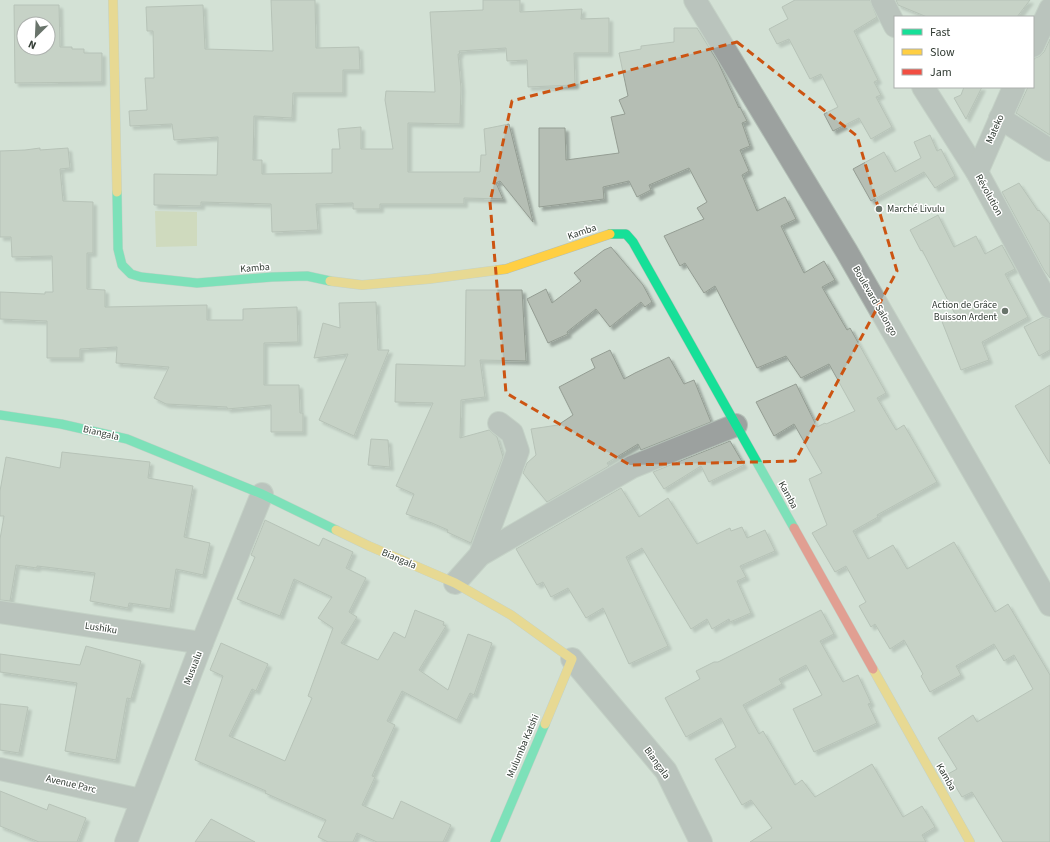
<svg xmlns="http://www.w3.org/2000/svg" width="1050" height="842" font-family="'Source Sans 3',sans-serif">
  <defs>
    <filter id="shadow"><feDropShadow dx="3.5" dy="3.5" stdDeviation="1" flood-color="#0004"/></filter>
  </defs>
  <rect width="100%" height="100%" fill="#d3e1d6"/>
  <path fill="#cbd0a3" d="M155 211 197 212V246L156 247Z"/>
  <g fill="#b5beb4" stroke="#949d93" fill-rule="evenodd" filter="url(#shadow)">
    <path d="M271 0H315L316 48 359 47 360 70H343V93H293L292 118 254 116 253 160H262V174L332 173V149H340L338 129 361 127V149H393L385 100 386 91 435 92 430 12 483 10V0H520V12L582 9 581 19 609 18V53H574L575 85 528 87 527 60 507 61 506 48 459 51 460 54H458L461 88 460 124 408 123V172H480L481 155H486L484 129 509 124 533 222 500 181 496 183 503 199 464 198V204H380V209H353V203L316 204 318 230 272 232 271 204 201 202V206L154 205V174L217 175 218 137 174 140 172 124 130 126 129 111 147 110 145 78H154L153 31H147L146 7 203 5 205 49 273 51Z"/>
    <path d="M795 0H870L877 17 854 31 878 80 874 82 881 95 876 97 892 127 871 139 859 118 833 131 824 114 838 107 821 74 810 79 789 39 777 44 769 29 788 19 782 7Z"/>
    <path d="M896 0H1030L1017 17H927L898 5Z"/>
    <path d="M14 5H59L60 47H72V49H84V53H102V82L15 83ZM24 24H48V48H24Z"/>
    <path d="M674 28H697L718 62 739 108 740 107 747 121 742 123 750 146 740 150 749 171 742 175 757 211 785 197 796 219 781 226 804 273 824 261 835 280 822 287 847 330 850 328 886 393 877 398 896 430 904 425 937 482 877 515 878 517 853 531 868 559 893 545 907 569 954 542 995 612 1008 604 1050 675V842H1003L972 792 962 797 948 774 957 769 938 738 973 715 977 722 1033 689 1014 655 1004 661 994 644 956 666 961 675 930 692 921 676 923 674 904 640 890 649 875 624 871 627 859 606 866 602 846 566 835 572 812 533 827 525 809 479 822 473 794 424 774 436 756 402 796 384 817 427 825 423 826 424 855 411 829 364 801 378 786 356 757 368 715 286 704 293 685 263 680 266 664 236 704 219 697 208 707 202 689 168 649 185 651 190 637 197 629 181 603 187 604 199 539 207V128H565L566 160 619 153 611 117 625 114 619 100 628 96 619 53 641 49V46L674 42Z"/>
    <path d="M1050 39V135L1016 113 1028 87H1033V61L1035 58 1040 56 1044 52Z"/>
    <path d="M964 87H982L966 119 954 98 961 95Z"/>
    <path d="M930 135 937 151 941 149 955 176 935 188 924 172 871 201 853 169 884 152 895 172 921 158 914 142Z"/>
    <path d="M40 148V150L68 148 70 168 60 169 63 201 93 202V253H87V289L105 290V307L207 305V320H243V309L297 307 298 342 264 343V385H299L300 413H303V432H271V405L227 409V407L166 404 154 398 169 367 116 363 117 347 80 349V358H47V321L0 319V292L45 294V292H53L52 256 12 257 11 237H0V151L25 150Z"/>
    <path d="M1019 183 1038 211 1039 210 1050 224V278L1044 270 1002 192Z"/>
    <path d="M938 215 954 247 976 236 985 254 1002 245 1015 269 1005 274 1028 317 982 342 989 360 961 370 941 319 955 314 922 250 921 251 910 230Z"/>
    <path d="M611 247 643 285 652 302 645 307 641 302 610 327 596 309 567 332 568 334 548 343 527 299 546 289 552 303 581 281 574 273 604 250Z"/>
    <path d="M466 290H522L526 361 480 360 485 397 461 400 460 438 489 430 497 437 503 457 471 543 447 532 448 530 432 523 406 514 414 494 396 486 433 403 395 402 396 364 465 366Z"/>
    <path d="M376 302 378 350H389L354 436 319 420 348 354 314 358 323 323 340 328 339 303Z"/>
    <path d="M1043 317 1050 319V350L1039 356 1024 327Z"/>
    <path d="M610 350 624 379 635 373 669 357 684 384 694 380 711 422 641 450 638 444 607 463 609 466 547 502 523 473 527 463 536 455 531 429 558 425 573 415 559 387 595 368 591 359Z"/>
    <path d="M1050 385V464L1015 406Z"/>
    <path d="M371 439 388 440 390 467 368 465Z"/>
    <path d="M730 441 744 465 709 482 701 466 664 489 653 472Z"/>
    <path d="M62 452 150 462 148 478 193 486 184 537 210 543 203 575 176 569 170 609 129 603 128 608 90 601 95 573 37 566V568L16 565 10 601 0 600V539L4 516H0V491L6 457 60 468Z"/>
    <path d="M621 488 639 517 668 498 697 544 730 528 731 531 742 527 747 538 765 530 775 551 740 566 746 577 737 581 751 613 730 622 729 619 712 629 707 619 691 629 642 548 626 557 668 646 629 664 603 608 586 618 568 588 551 597 543 582 537 585 516 549Z"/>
    <path d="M265 520 319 546 323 538 353 552 346 568 366 578 349 612 357 617 341 643 378 660 394 632 405 638 415 610 444 622 443 625 446 626 419 670 448 690 468 634 492 643 474 695 470 693 457 720 402 691 387 721 395 725 372 776 375 777 362 805 393 819 401 801 451 825 443 842H377L357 833 353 842H328L318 837 326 820 265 793 266 791 195 760 223 676 210 670 221 643 268 664 256 691 252 689 229 736 285 761 312 698 308 696 333 628 318 618 332 597 294 579 280 616 237 599 255 557 251 555Z"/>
    <path d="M821 610 834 634 820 641 843 682 858 675 871 703 868 704 877 723 814 752 793 709 822 695 806 665 779 679 782 684 743 705 759 734 763 731 795 785 802 780 815 797 872 764 903 817 922 806 935 827 922 835 926 842H750L772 828 751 800 742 805 715 759 736 747 721 718 686 737 665 698 700 679 696 671 714 662H718Z"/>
    <path d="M86 646 141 661 131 699 127 698 116 760 65 751 77 683 0 672V654L80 665Z"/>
    <path d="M0 704 28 707 19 753 0 750Z"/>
    <path d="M0 791 47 810 49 804 86 818 77 842H39L0 826Z"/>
    <path d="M211 819 255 842H195Z"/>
  </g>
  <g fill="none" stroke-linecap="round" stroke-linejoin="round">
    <defs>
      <g id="street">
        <path d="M695 0 847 252 1050 605"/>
        <path d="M882 0 895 26"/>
        <path d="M1033 46 1050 9"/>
        <path d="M923 87 977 172 1050 307"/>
        <path d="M1000 118 1050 150"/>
        <path d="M977 172 1014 87"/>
        <path d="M480 555 518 451 512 433 499 423"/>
        <path d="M455 583 480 555 632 467 736 425"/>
        <path d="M0 612 202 643"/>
        <path d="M572 659 666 771 701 842"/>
        <path d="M0 769 141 800"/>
        <path d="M126 842 202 643 262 494"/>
      </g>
      <g id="fast">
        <path d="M117 192 118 249 122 265 131 274 141 277 197 283 272 277 307 276 330 281"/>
        <path d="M610 234H626L633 242 794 528"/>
        <path d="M0 415 61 424 127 439 262 494 336 530"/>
        <path d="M495 842 545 724"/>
      </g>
      <g id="slow">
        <path d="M113 0 117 192"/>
        <path d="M330 281 362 285 429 279 506 269 610 234"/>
        <path d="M336 530 369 546 455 583 511 615 572 659 545 724"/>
        <path d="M873 669 970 842"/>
      </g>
      <path id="jam" d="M794 528 873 669"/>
    </defs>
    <use href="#street" stroke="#b3bfb6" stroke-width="24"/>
    <use href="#fast" stroke="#b3bfb6" stroke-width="10"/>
    <use href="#slow" stroke="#b3bfb6" stroke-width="10"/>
    <use href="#jam" stroke="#b3bfb6" stroke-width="10"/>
    <use href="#street" stroke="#9ca19f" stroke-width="22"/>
    <use href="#fast" stroke="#16e098" stroke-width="9"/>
    <use href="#slow" stroke="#ffcf43" stroke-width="9"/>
    <use href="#jam" stroke="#f24e42" stroke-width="9"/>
  </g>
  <path d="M0 0H1050V842H0ZM737 42 857 136 897 271 795 461 630 465 506 393 490 202 512 101Z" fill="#d3e1d6" fill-opacity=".55" fill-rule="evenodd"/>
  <path fill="none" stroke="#cc5412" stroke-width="3" stroke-dasharray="8 5" stroke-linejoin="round" d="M737 42 857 136 897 271 795 461 630 465 506 393 490 202 512 101Z"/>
  <g fill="#69746b" stroke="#fff" stroke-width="1.5">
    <circle cx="879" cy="209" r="4"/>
    <circle cx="1005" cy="311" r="4"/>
  </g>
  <g text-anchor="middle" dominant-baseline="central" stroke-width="3" stroke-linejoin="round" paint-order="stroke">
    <g font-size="10" fill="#303a32" stroke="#fff">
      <text transform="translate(995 129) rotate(-66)">Mateko</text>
      <text transform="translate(989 195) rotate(61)">Révolution</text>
      <text transform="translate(582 232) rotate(-19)">Kamba</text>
      <text transform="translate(255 268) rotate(-5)">Kamba</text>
      <text transform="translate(875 301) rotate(60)">Boulevard Salongo</text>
      <text transform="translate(101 433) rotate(13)">Biangala</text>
      <text transform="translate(788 495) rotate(61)">Kamba</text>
      <text transform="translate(399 559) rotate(23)">Biangala</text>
      <text transform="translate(101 628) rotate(9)">Lushiku</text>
      <text transform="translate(193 668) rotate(-69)">Musualu</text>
      <text transform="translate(523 746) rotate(-67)">Mulumba Katshi</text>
      <text transform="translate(657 763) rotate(54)">Biangala</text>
      <text transform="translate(946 777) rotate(60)">Kamba</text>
      <text transform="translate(71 784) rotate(13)">Avenue Parc</text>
    </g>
    <g font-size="10" fill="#303a32" stroke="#fff" text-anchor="start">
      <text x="887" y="209">Marché Livulu</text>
      <text x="997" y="305" text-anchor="end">Action de Grâce<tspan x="997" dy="12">Buisson Ardent</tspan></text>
    </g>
  </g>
  <rect x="894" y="16" width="140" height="72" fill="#ffffff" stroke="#acb0ad"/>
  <rect x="902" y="29" width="20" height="6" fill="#16e098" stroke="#acb0ad"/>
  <text x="930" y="36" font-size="12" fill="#303a32">Fast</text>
  <rect x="902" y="49" width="20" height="6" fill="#ffcf43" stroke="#acb0ad"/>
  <text x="930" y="56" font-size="12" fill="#303a32">Slow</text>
  <rect x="902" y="69" width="20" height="6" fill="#f24e42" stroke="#acb0ad"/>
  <text x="930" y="76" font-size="12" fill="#303a32">Jam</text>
  <g transform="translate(36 36) rotate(204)"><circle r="19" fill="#ffffff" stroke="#acb0ad"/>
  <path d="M0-3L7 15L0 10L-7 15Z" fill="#69746b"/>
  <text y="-6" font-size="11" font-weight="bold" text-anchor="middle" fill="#303a32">N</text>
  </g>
</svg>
